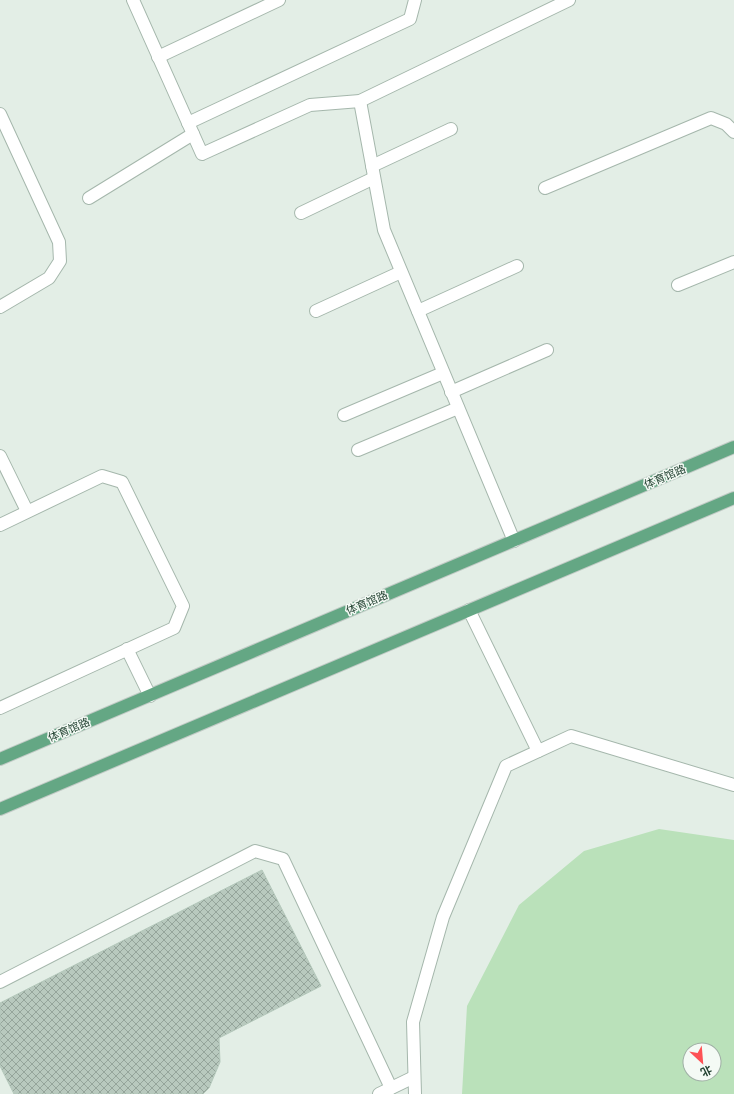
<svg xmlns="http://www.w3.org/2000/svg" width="734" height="1094" font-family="'Fira Sans Condensed','Noto Sans SC',sans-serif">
  <defs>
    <pattern id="building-cross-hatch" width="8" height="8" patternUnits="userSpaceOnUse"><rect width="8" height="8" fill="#b8c9be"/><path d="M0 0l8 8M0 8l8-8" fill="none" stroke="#95a59b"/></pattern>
  </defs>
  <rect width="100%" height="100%" fill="#e3eee6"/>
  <path fill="#bae1ba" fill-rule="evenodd" d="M659 829 734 840V1094H462L467 1006 519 905 584 851ZM690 1050H714V1074H690Z"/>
  <path fill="url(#building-cross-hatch)" stroke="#b4c8bb" d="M262 870 321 986 219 1038 220 1062 209 1088 203 1094H14L0 1066V1003Z"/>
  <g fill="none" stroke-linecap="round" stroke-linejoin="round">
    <defs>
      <g id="minor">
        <path d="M133 0 202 154 310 105 360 101 569 0"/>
        <path d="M158 57 279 0"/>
        <path d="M360 101 384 230 514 541"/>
        <path d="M0 114 59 242 60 261 49 278 0 307"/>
        <path d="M188 123 410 19 415 0"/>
        <path d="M372 166 451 129"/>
        <path d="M545 188 711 118 726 124 734 132"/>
        <path d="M89 198 193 134"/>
        <path d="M301 213 374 178"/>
        <path d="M678 285 734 262"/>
        <path d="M316 311 401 272"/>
        <path d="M418 311 517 266"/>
        <path d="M451 392 547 350"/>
        <path d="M344 415 443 373"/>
        <path d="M358 450 458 408"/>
        <path d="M0 456 27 511"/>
        <path d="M0 525 102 476 122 482 183 606 174 628 0 708"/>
        <path d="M469 610 538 751"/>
        <path d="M127 649 150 696"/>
        <path d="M0 982 255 851 283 859 391 1088"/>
        <path d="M379 1094 414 1077"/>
        <path d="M415 1094 413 1022 443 917 506 766 571 736 734 785"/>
      </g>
      <g id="major">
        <path d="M0 759 734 447"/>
        <path d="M0 809 734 498"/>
      </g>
    </defs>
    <use href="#minor" stroke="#a5b7ac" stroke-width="14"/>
    <use href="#major" stroke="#c1cac5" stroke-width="14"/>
    <use href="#minor" stroke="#fff" stroke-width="12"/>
    <use href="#major" stroke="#64a784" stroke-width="12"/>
  </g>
  <g text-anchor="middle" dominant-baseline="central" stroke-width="3" stroke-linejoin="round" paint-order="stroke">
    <g font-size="11" fill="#214130" stroke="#f4faf5">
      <text transform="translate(665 477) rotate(-23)">体育馆路</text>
      <text transform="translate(367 603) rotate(-23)">体育馆路</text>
      <text transform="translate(69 730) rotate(-23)">体育馆路</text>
    </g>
  </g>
  <g transform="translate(702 1062) rotate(154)"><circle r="19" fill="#f4faf5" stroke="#a0b0a6"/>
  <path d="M0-3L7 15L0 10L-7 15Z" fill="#fd5255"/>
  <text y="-6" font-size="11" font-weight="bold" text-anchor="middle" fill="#214130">北</text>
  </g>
</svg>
